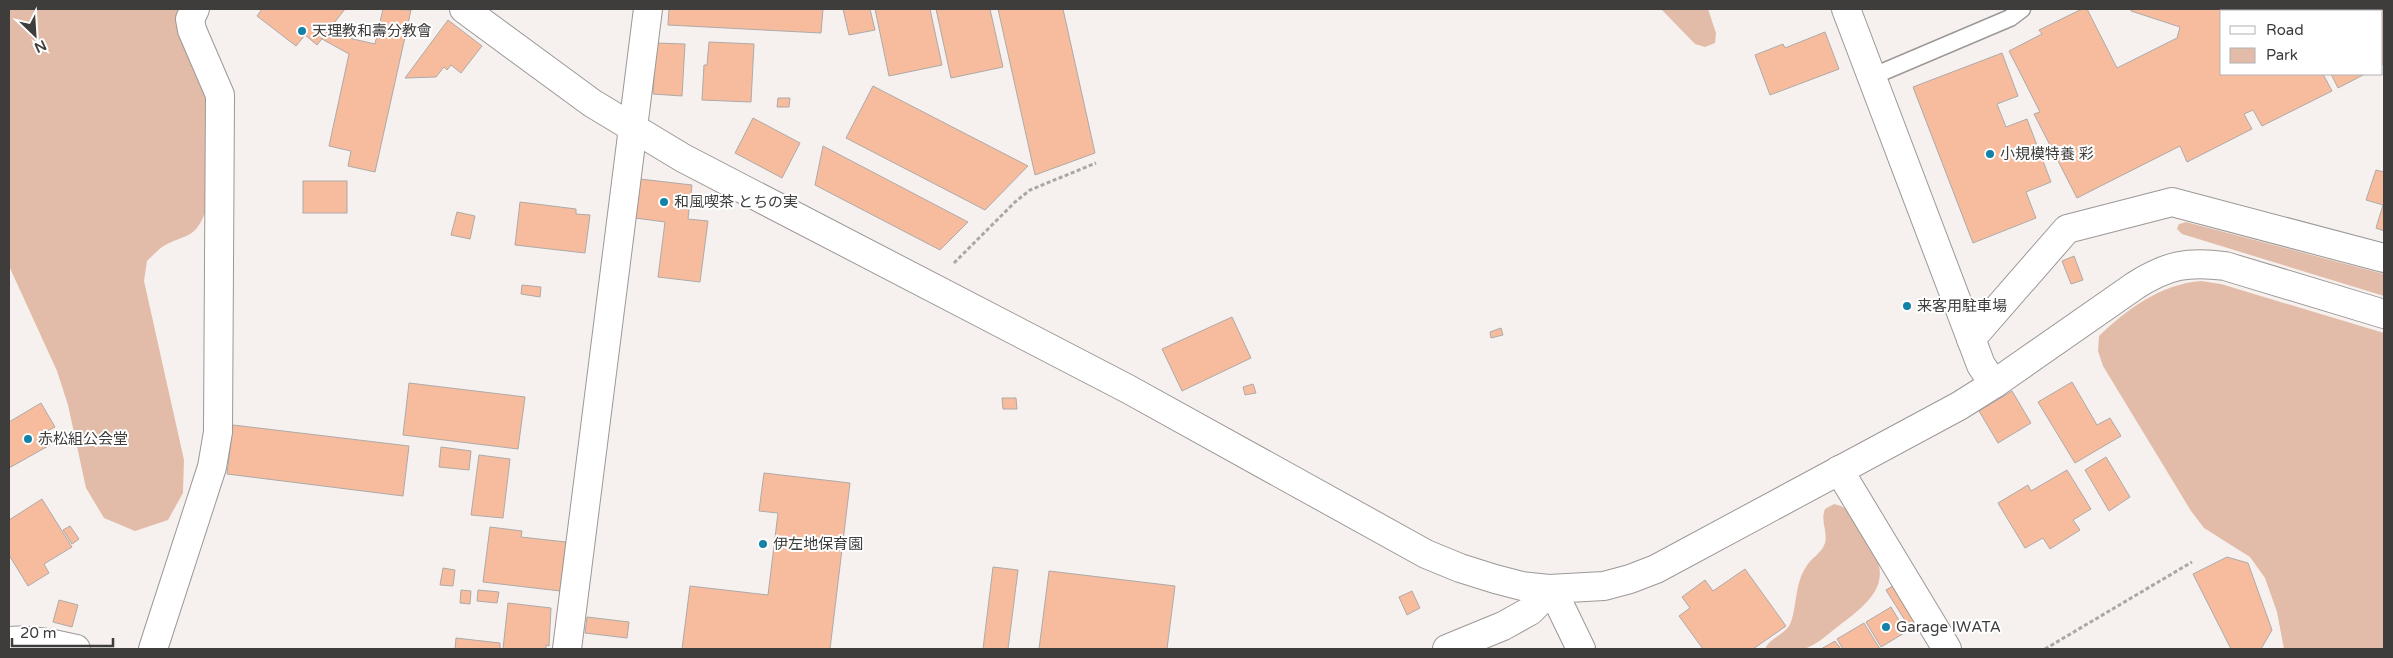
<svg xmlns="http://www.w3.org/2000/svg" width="2393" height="658" font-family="'Varela Round','Noto Sans JP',sans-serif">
  <rect width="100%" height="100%" fill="#f6f1ef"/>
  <g fill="#e2bca8">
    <path d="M9 9H183L207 97 206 210C195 241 185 233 162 247 157 251 152 256 147 261L144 281 184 460 183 493 168 520 135 531 104 518 86 488 68 405 57 371 9 266Z"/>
    <path d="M1661 9H1708L1716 33 1715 43 1705 47 1695 44Z"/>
    <path d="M2186 222 2384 274V296L2182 234 2177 229 2179 224Z"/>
    <path d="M2201 281 2221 284 2384 333V649H2284L2277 612 2265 578 2250 557 2204 528 2191 511 2103 366 2098 351 2099 336C2127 309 2161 284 2201 281Z"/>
    <path d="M1834 504C1850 507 1855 519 1864 532 1896 581 1876 598 1836 628 1827 635 1814 647 1803 649 1792 652 1777 649 1765 649 1770 637 1786 635 1791 622 1797 605 1795 583 1806 567 1811 558 1822 553 1825 543 1828 531 1820 521 1825 509Z"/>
  </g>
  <g fill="#f6bc9d" stroke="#aeaaa8">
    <path d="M262 9H345L317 45 305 35 296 46 257 16Z"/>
    <path d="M383 9 411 10 375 172 348 166 351 151 329 146 349 54 322 39 331 27 353 39 375 44Z"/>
    <path d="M669 9H823L821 33 668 25Z"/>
    <path d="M843 9H870L875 30 849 35Z"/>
    <path d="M875 9H930L942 65 889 76Z"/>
    <path d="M936 9H990L1003 67 951 78Z"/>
    <path d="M998 9H1063L1095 153 1035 175Z"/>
    <path d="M2082 9H2087L2117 68 2177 38 2180 27 2131 11V9H2384V64L2382 65V11H2222V74H2323L2332 91 2262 126 2253 110 2244 114 2252 129 2187 162 2180 146 2077 198 2034 114 2040 112 2009 51 2042 34 2039 30Z"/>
    <path d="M448 20 482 46 461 73 451 65 447 70 444 67 436 77 405 78Z"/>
    <path d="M1825 32 1839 69 1770 95 1755 55 1783 44 1785 48Z"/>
    <path d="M709 42 754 44 751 102 702 100 704 65H707Z"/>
    <path d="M656 43 685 44 682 96 653 94Z"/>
    <path d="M2002 53 2018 96 1997 104 2006 127 2027 119 2051 182 2026 192 2036 218 1973 243 1913 87Z"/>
    <path d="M2331 74H2365L2338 88Z"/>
    <path d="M873 86 1028 166 985 210 846 138Z"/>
    <path d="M778 98H790L789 107H777Z"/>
    <path d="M753 118 800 143 782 178 735 153Z"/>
    <path d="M823 146 968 222 940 250 815 185Z"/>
    <path d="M2376 170 2384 172V231L2376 228 2383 205 2366 200Z"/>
    <path d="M640 179 692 185 688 219 708 221 700 282 658 277 665 222 635 218Z"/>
    <rect x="303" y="181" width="44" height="32"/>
    <path d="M520 202 576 209V214L590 215 585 253 515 245Z"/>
    <path d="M457 212 475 216 470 239 451 235Z"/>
    <path d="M2074 256 2083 280 2071 284 2062 261Z"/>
    <path d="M522 285 541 287 540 297 521 294Z"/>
    <path d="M1232 317 1251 358 1182 391 1162 349Z"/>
    <path d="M1501 328 1503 335 1491 338 1490 332Z"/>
    <path d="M2072 382 2097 425 2110 418 2121 436 2075 463 2038 402Z"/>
    <path d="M409 383 525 397 518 449 403 435Z"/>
    <path d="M1253 384 1256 393 1245 395 1243 387Z"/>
    <path d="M2012 391 2031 423 1998 443 1979 411Z"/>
    <path d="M1002 398H1016L1017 409H1003Z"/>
    <path d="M41 403 55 427 43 433 50 445 9 468V422Z"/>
    <path d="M233 425 409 446 403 496 227 474Z"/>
    <path d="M441 447 471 451 469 470 439 467Z"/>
    <path d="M479 455 510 459 503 518 471 515Z"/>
    <path d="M2106 457 2130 497 2109 511 2085 470Z"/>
    <path d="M2067 470 2091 509 2073 520 2080 530 2050 549 2043 538 2025 548 1998 503 2028 485 2031 491Z"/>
    <path d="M764 473 850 483 830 649H682L690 586 768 595 778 513 759 511Z"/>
    <path d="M42 499 72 547 44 564 49 573 28 586 9 555V520Z"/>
    <path d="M70 526 79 539 72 544 63 530Z"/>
    <path d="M490 527 522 531 521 537 566 542 560 591 483 582Z"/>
    <path d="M2227 557 2248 563 2272 630 2261 649H2231L2193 574Z"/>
    <path d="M993 567 1018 570 1008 649H983Z"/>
    <path d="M443 568 455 570 453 586 440 585Z"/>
    <path d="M1745 569 1786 626 1753 649H1703L1679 616 1690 608 1682 597 1705 580 1713 591Z"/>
    <path d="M1049 571 1175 586 1167 649H1039Z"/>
    <path d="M1898 583 1921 623 1911 630 1886 590Z"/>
    <path d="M461 590 471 591 470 604 460 603Z"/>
    <path d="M478 590 499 592 497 603 477 601Z"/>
    <path d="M1412 591 1420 608 1407 615 1399 597Z"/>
    <path d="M59 600 78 605 72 627 53 622Z"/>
    <path d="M508 603 551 608 549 646 546 645V649H503Z"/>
    <path d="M1891 607 1906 632 1881 647 1866 622Z"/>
    <path d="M587 617 629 622 627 638 585 633Z"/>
    <path d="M1864 623 1880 649H1843L1837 639Z"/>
    <path d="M456 638 500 643V649H455Z"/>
    <path d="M1835 641 1841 649H1821Z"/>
  </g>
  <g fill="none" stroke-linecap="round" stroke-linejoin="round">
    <defs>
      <path id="service" d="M1871 77 2010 18 2022 9"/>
      <g id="minor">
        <path d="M464 9 592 103 683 158 1128 389 1426 554 1460 568 1495 579 1522 586 1549 589 1604 586 1630 579 1656 569 1959 406 1994 384 2136 285C2168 265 2188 261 2225 266L2384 314"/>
        <path d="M1846 9 1981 365 1994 384"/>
        <path d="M1971 339 2067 229 2172 202 2384 258"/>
        <path d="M1839 470 1947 649"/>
        <path d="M9 641C31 639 54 644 76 649"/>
        <path d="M153 649 212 467 218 432 220 95 192 30 190 19 195 9"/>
        <path d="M567 649 648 9"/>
        <path d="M1447 649 1503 626 1530 611 1552 589 1581 649"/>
      </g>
    </defs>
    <use href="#service" stroke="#9c9896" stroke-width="19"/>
    <use href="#minor" stroke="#9c9896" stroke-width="30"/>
    <g stroke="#aaa7a5" stroke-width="3" stroke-dasharray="4 2.5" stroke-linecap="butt">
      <path d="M954 263 1015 202 1030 190 1096 163"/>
      <path d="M2045 649 2192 562"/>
    </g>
    <use href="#service" stroke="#fff" stroke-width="16"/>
    <use href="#minor" stroke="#fff" stroke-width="28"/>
  </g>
  <g fill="#1282a9" stroke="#fff" stroke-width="2">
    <circle cx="302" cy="31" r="5"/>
    <circle cx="1990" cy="154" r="5"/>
    <circle cx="664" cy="202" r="5"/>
    <circle cx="1907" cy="306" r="5"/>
    <circle cx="28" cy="439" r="5"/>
    <circle cx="763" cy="544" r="5"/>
    <circle cx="1886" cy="627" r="5"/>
  </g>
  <g text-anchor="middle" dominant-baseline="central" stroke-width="4" stroke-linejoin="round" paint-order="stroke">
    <g font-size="15" fill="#3e3d3c" stroke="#fff" text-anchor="start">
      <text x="312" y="31">天理教和壽分教會</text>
      <text x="2000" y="154">小規模特養 彩</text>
      <text x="674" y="202">和風喫茶 とちの実</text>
      <text x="1917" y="306">来客用駐車場</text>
      <text x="38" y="439">赤松組公会堂</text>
      <text x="773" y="544">伊左地保育園</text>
      <text x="1896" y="627">Garage IWATA</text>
    </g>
  </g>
  <rect width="2393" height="658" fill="none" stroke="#3e3d3c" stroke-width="20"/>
  <rect x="2220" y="10" width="162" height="65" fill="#ffffff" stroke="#b2b1b1"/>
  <rect x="2230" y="26" width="25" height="8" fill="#ffffff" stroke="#b2b1b1"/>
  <text x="2266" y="35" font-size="15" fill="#3e3d3c">Road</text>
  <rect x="2230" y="48" width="25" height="15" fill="#e2bca8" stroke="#b2b1b1"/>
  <text x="2266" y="60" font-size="15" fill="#3e3d3c">Park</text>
  <g transform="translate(35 35) rotate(155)" stroke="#ffffff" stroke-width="4" paint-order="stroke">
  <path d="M0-4L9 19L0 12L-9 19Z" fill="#3e3d3c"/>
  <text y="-8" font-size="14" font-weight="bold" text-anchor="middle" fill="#3e3d3c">N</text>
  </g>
  <path d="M12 638v8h101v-8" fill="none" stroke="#3e3d3c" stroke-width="2.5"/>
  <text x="20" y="638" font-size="15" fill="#3e3d3c" stroke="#ffffff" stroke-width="4" paint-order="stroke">20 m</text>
</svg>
